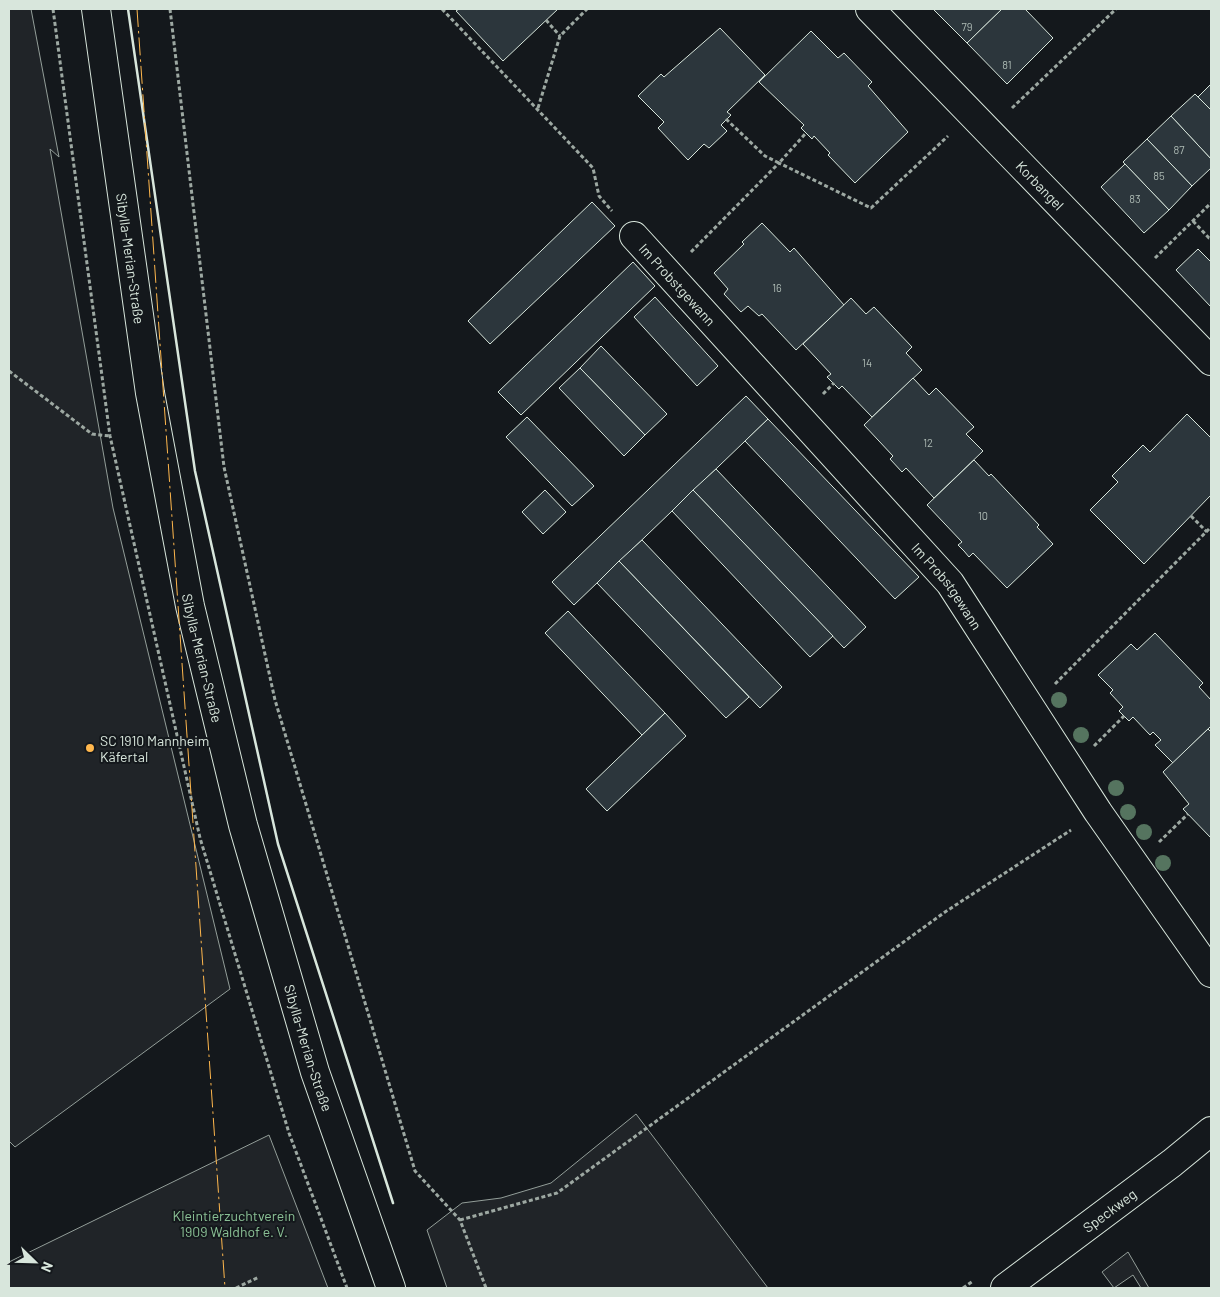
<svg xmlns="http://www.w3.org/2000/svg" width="1220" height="1297" font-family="Barlow,sans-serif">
  <rect width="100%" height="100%" fill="#14181c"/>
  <g fill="#202428" stroke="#939e99">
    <path d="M9 9H31L59 157 50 149 113 508 230 989 15 1147 9 1141Z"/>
    <path d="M636 1114 768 1288H447L427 1230 462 1203 501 1198 551 1183Z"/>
    <path d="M269 1135 328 1288H9V1262Z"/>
    <path d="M1128 1252 1149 1288H1141L1133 1275 1114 1288 1102 1272Z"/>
  </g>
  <g fill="#2c363c" stroke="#d8e6dc">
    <path d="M459 9H558L503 61 456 11Z"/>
    <path d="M933 9H1002L967 43Z"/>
    <path d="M1002 9H1025L1053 38 1007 84 967 43Z"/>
    <path d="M720 28 765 75 727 112 731 115 721 125 727 131 709 148 704 144 688 160 658 128 664 122 638 96 661 74 664 77Z"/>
    <path d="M811 31 838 58 844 53 872 82 868 86 908 132 855 183 828 155 830 153 814 136 812 139 801 128 804 125 759 82Z"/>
    <path d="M1211 84V110L1198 97Z"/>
    <path d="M1195 94 1211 110V159L1171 116Z"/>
    <path d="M1171 116 1211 159V168L1192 186 1147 139Z"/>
    <path d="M1147 139 1192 186 1169 210 1123 162Z"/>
    <path d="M1125 164 1169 210 1144 233 1101 187Z"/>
    <path d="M592 202 615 226 490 344 468 321Z"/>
    <path d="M762 223 790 252 794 248 844 305 796 350 762 314 759 316 748 306 741 312 724 294 728 289 714 273 744 244 742 242Z"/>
    <path d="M1198 249 1211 262V307L1176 270Z"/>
    <path d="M633 262 655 286 521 415 498 392Z"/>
    <path d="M655 297 718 366 697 386 634 317Z"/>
    <path d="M851 298 866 314 874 307 912 347 906 353 922 370 872 417 842 386 839 389 827 377 831 374 803 344Z"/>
    <path d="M601 346 667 414 645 435 580 368Z"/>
    <path d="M580 368 645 435 624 456 559 388Z"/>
    <path d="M913 378 929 395 936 388 974 427 966 434 983 451 934 498 906 468 902 472 890 459 893 456 864 425Z"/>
    <path d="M746 396 768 419 574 605 552 582Z"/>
    <path d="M1187 414 1211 438V495L1144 564 1090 510 1118 482 1112 476 1143 445 1150 452Z"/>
    <path d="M527 417 594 486 572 506 506 437Z"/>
    <path d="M768 419 919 577 895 599 745 441Z"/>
    <path d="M974 460 989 476 991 474 1039 525 1037 527 1053 544 1007 588 973 553 969 557 964 551 958 545 962 542 927 505Z"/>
    <path d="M716 469 866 627 844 648 693 490Z"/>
    <path d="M545 490 566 512 543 534 522 512Z"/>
    <path d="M693 490 833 636 810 657 672 511Z"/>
    <path d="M642 540 782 687 760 708 619 561Z"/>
    <path d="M619 561 749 697 726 718 597 583Z"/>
    <path d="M568 611 665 713 642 735 545 633Z"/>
    <path d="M1155 633 1203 683 1199 687 1211 700V726L1173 763 1155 745 1161 740 1153 732 1150 735 1133 717 1129 721 1119 711 1123 707 1110 693 1113 690 1098 675 1131 644 1137 650Z"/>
    <path d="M665 713 686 736 607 811 586 789Z"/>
    <path d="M1208 729 1211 732V838L1183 809 1189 804 1163 772Z"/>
  </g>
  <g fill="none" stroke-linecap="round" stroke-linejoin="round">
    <defs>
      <g id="minor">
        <path id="s1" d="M870 9 1211 361"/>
        <path id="s2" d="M634 236 950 583 1098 812 1211 973"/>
        <path id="s3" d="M1005 1288 1172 1163 1211 1131"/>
      </g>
      <g id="secondary">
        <path id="s4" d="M96 9 150 393 190 606 243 825 315 1072 391 1288"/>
      </g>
    </defs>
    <use href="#minor" stroke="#d8e6dc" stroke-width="30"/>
    <use href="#secondary" stroke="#d8e6dc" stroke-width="30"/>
    <g stroke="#9da8a2" stroke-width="3" stroke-dasharray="4 2.5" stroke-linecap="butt">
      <path d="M53 9 110 436 200 838 289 1133 347 1288"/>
      <path d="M170 9 224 467 275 700 415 1171 460 1220 486 1288"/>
      <path d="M442 9 593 168 599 196 612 211"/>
      <path d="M546 20 560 36"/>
      <path d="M538 108 560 36 587 9"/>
      <path d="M1012 108 1116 9"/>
      <path d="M726 119 765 156 779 163 806 133"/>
      <path d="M1193 221 1209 238H1211"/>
      <path d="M691 252 779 163 871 208 948 136"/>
      <path d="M1155 258 1211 203"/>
      <path d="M9 371 92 434 110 436"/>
      <path d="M823 394 834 383"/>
      <path d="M1191 516 1207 532"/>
      <path d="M1055 684 1211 527"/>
      <path d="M1094 746 1124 716"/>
      <path d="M1159 842 1188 814"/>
      <path d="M460 1220 557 1193 945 912 1071 830"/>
      <path d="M236 1288 259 1277"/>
      <path d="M963 1288 973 1281"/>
    </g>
    <use href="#minor" stroke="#14181c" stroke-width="28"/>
    <use href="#secondary" stroke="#14181c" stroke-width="28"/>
    <path stroke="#d8e6dc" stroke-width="2.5" d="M128 9 195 471 278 844 393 1203"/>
    <path stroke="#ffb74d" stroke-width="1" stroke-dasharray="18 4 2.5 4" stroke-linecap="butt" d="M137 9 225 1288"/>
  </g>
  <g fill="#55745f">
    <circle cx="1059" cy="700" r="8"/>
    <circle cx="1081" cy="735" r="8"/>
    <circle cx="1116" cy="788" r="8"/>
    <circle cx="1128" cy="812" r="8"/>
    <circle cx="1144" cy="832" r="8"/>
    <circle cx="1163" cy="863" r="8"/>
  </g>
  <circle fill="#ffb74d" stroke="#14181c" stroke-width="2" cx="90" cy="748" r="5"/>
  <g text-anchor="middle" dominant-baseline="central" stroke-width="4" stroke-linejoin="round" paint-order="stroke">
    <g font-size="11" fill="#adbab4">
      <text x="967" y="26">79</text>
      <text x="1007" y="64">81</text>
      <text x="1179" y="149">87</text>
      <text x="1159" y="175">85</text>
      <text x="1135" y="198">83</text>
      <text x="777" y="287">16</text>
      <text x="867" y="362">14</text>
      <text x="928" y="442">12</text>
      <text x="983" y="515">10</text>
    </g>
    <g font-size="14" fill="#d8e6dc" stroke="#14181c">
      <text stroke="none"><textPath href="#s1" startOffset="245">Korbangel</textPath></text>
      <text stroke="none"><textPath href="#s4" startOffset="252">Sibylla-Merian-Straße</textPath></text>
      <text stroke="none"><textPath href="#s2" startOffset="65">Im Probstgewann</textPath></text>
      <text stroke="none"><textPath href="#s2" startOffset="470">Im Probstgewann</textPath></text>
      <text stroke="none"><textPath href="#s4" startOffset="658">Sibylla-Merian-Straße</textPath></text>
      <text stroke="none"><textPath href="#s4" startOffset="1062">Sibylla-Merian-Straße</textPath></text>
      <text stroke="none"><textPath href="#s3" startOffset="130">Speckweg</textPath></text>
    </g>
    <g font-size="14" fill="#d8e6dc" stroke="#14181c" text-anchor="start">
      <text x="100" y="740">SC 1910 Mannheim<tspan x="100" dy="16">Käfertal</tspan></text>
    </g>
    <g font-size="14" fill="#8ac095" stroke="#14181c">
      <text x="234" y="1215">Kleintierzuchtverein<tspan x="234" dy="16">1909 Waldhof e. V.</tspan></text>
    </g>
  </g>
  <rect width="1220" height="1297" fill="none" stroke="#d8e6dc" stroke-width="20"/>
  <g transform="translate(35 1262) rotate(113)" stroke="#14181c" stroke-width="4" paint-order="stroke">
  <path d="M0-4L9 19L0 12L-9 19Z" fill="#d8e6dc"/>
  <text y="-8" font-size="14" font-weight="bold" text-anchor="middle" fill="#d8e6dc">N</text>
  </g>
</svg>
